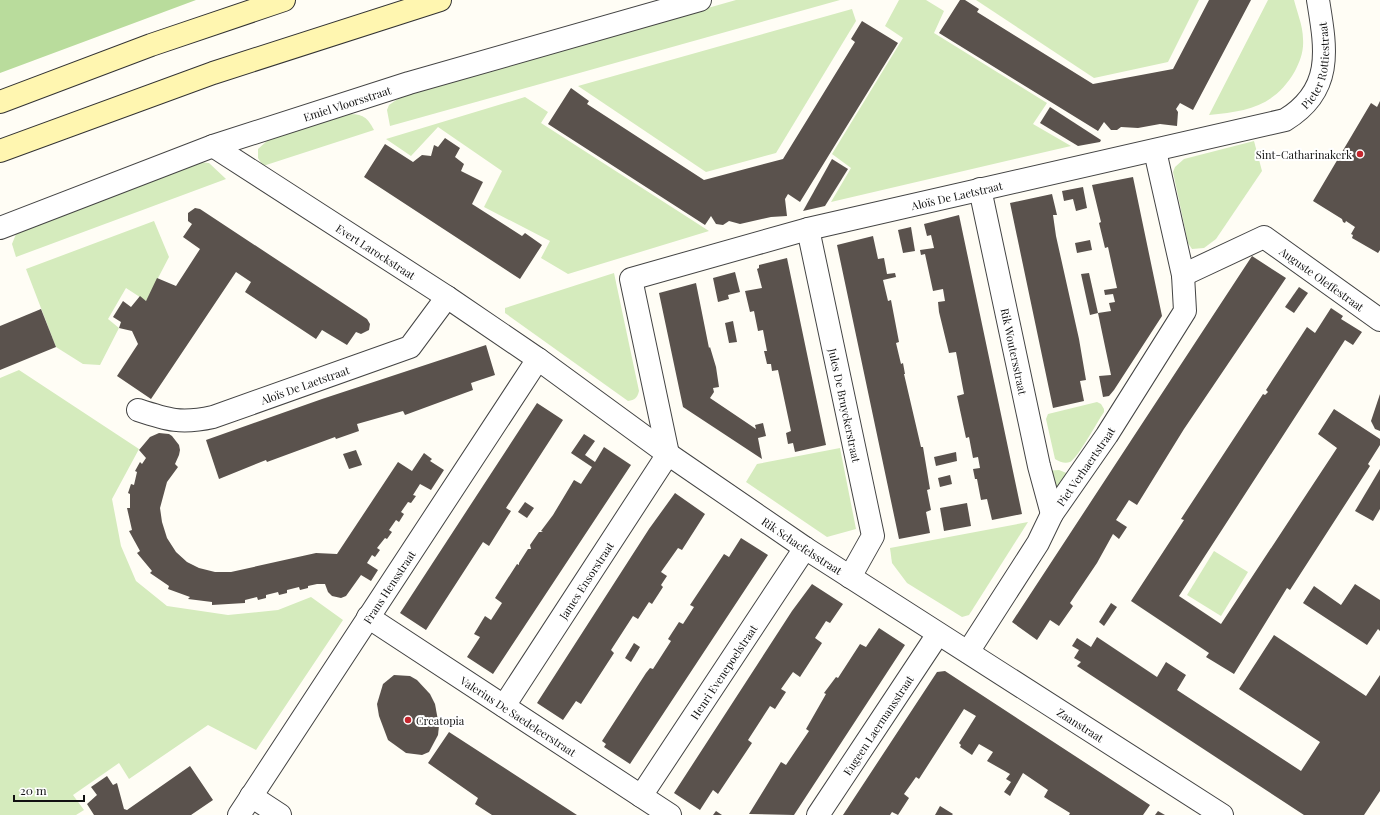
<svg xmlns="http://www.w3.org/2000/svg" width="1380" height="815" font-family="'Playfair Display',serif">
  <rect width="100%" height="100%" fill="#fffdf5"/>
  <g fill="#d5ebbd">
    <path d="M736 0H840L390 126 387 110 389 105 405 94Z"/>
    <path d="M899 0H926L944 11 934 33 1047 103 1033 124 1071 146 831 202 851 168 832 154 903 38 885 26Z"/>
    <path d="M976 0H1199L1168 62 1094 78Z"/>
    <path d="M1268 0H1294C1297 12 1303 26 1303 39 1304 51 1300 61 1295 71 1274 107 1247 111 1209 115Z"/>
    <path d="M852 9 856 21 776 153 706 172 578 86Z"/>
    <path d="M525 97 548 112 541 123 709 231 568 274 541 258 550 241 484 207 502 171 438 127 411 156 386 139Z"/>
    <path d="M348 114C363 114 367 117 374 130L263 166 258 158V149L268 140Z"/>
    <path d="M1254 141 1262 171 1216 239 1204 248 1192 249 1188 243 1173 172 1175 167 1184 159Z"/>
    <path d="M198 162 209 163 226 179 16 257 12 244 16 234 24 225Z"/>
    <path d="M154 221 169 257 146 301 126 288 108 319 119 328 100 365 83 364 56 347 26 269Z"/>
    <path d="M614 273 639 391C637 398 635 400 628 401L505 313V308Z"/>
    <path d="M19 370 139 449 112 499 121 546 136 581 167 606 228 615 278 610 311 597 343 620 256 750 208 725 129 779 119 763 73 795 84 810 76 815H0V378Z"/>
    <path d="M1097 402 1101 404 1104 409V412C1097 422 1078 458 1070 462 1065 464 1060 462 1055 459L1046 419 1048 414Z"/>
    <path d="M840 448 856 529 827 537 746 482 757 464Z"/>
    <path d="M1059 470 1069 474 1057 496 1046 471Z"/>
    <path d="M1028 522 969 615 962 617 907 583 892 563 890 548Z"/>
    <path d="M1214 551 1248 572 1221 616 1187 595Z"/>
  </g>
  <path fill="#b9dc9c" d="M0 0H196L0 73Z"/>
  <g fill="#5a524d">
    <path d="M960 0H965L979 9 977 12 1093 84 1173 69 1209 0H1251L1193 110 1180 103 1176 109 1178 112 1177 126 1160 124 1138 128 1121 127 1117 130H1111L1104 122 1098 131 939 33Z"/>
    <path d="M862 21 898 43 800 202 788 194 785 199 787 216 771 217 740 224 729 221 723 225 716 224 711 216 705 225 548 124 571 88 589 101 587 104 704 180 783 159 855 42 851 39Z"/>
    <path d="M1380 101V250L1378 253 1352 238 1353 235 1351 234 1355 227 1346 221 1345 223 1343 222 1342 219 1313 201 1371 103 1377 107Z"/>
    <path d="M1050 107 1101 140 1100 142 1078 146 1040 123Z"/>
    <path d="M445 138 460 148 455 157 464 164 461 171 483 182 472 204 522 236 525 233 542 245 520 279 364 177 385 144 413 162 422 155 431 156 434 145 438 147Z"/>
    <path d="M832 159 848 169 825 206 803 211Z"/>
    <path d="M1133 177 1162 316 1114 390 1109 396 1103 397 1099 376 1111 375 1098 313 1111 311 1109 303 1115 302 1113 294 1105 295 1104 290 1117 288 1108 247 1105 248 1099 223 1101 222 1092 185Z"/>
    <path d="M1083 187 1087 208 1076 211 1073 199 1064 201 1062 191Z"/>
    <path d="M1052 194 1057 215H1053L1056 236 1079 339 1086 380 1080 381 1084 401 1053 408 1010 203Z"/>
    <path d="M195 208 200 209 367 319 370 324 369 330 361 334 356 332 347 345 322 330 316 339 245 292 251 282 236 272 151 399 117 376 138 344 132 331 119 328 121 322 113 317 123 301 131 307 140 296 146 301 157 278 176 286 200 249 183 237 192 224 188 221V213Z"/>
    <path d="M959 215 1022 514 992 520 987 499 981 500 977 479H975L973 469 980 468 978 457 973 458 969 437 966 438 957 396 964 394 956 352 949 353 939 312 938 302 945 301 943 289 933 291 925 254 921 255 920 250 934 248 931 235 927 236 924 224Z"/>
    <path d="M911 227 915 251 903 253 898 230Z"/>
    <path d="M873 236 878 259 884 258 887 274 895 273 896 277 883 280 888 301 891 300 899 342 896 343 901 364 903 363 905 374H904L921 447H923L930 489 927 490 931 510 926 512 930 533 899 539 837 245Z"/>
    <path d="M1090 240 1092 250 1077 253 1075 243Z"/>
    <path d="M1252 256 1286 278 1184 429 1137 505 1129 500 1116 520 1127 527 1119 539 1113 534 1097 563 1070 603 1073 606 1059 626 1050 620 1037 640 1012 622Z"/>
    <path d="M787 258 826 445 795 452 793 443 788 444 786 433 791 431 778 370 772 371 771 364H767L764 351H767L763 330 758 331 754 311 750 312 745 291 762 288 757 269 759 268V265Z"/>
    <path d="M735 272 740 292 728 295 729 299 718 302 713 278Z"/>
    <path d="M1089 273 1098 313 1090 315 1081 274Z"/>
    <path d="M696 283 709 348 710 347 716 367 719 387 713 388 714 392 710 398 756 429 755 425 763 423 766 436 758 438 762 459 683 407 659 293Z"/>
    <path d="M1299 287 1308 293 1294 313 1285 307Z"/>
    <path d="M1331 308 1343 316 1341 319 1362 332 1353 345 1345 340 1179 596 1221 624 1337 448 1318 434 1334 409 1380 439V445L1368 464 1370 466 1290 590 1287 588 1234 674 1206 657 1209 653 1131 601 1184 520 1181 519 1263 394 1265 395 1268 392 1266 390 1307 327 1315 333Z"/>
    <path d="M41 309 56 347 0 370V326Z"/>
    <path d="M733 321 737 342 729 343 725 323Z"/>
    <path d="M486 345 495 375 471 383 473 390 405 415 403 411 357 424 359 431 336 439 335 437 267 462 266 460 219 479 206 440 322 399Z"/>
    <path d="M1380 394V431L1375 429 1371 421Z"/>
    <path d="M537 403 563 420 506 508 511 511 489 546 483 542 426 630 400 613Z"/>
    <path d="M159 433 169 434 172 436 179 445 180 450 179 455 175 464 178 467 167 482 160 508 162 522 167 538 176 552 187 562 199 568 215 572H231L316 553 337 554 398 462 412 471 424 453 432 459 430 461 444 470 431 490 420 484 413 495 416 496 411 503 408 502 401 512 404 514 399 522 396 520 389 530 392 532 387 539 385 538 377 548 380 550 375 557 372 555 367 563 378 570 371 581 361 575 346 596 341 598 332 596 328 592 325 584H317L308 586V588L300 590 299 587 287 590V593L279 595 278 592 266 595V598L258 600 257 597 245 600V603L212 605V602L188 599 190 597 168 589 169 586 150 573 152 571 137 553 140 551 129 531 132 530 127 508H130V494L128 493 131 484 134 485 137 472 135 471 140 462 142 464 146 458 139 450 150 437Z"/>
    <path d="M584 434 595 441 585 455 595 462 604 447 631 465 493 674 467 657 480 637 474 634 485 616 491 620 502 603 495 598 517 564 519 565V563L528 549H531L530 545 539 532H543L541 531 553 515 574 480 581 484 592 467 571 453Z"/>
    <path d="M356 450 362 465 349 469 343 454Z"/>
    <path d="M956 452 957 461 936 466 934 457Z"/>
    <path d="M1380 469V509L1373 521 1355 511Z"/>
    <path d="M950 475 952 484 940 487 938 478Z"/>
    <path d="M675 493 705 514 682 550 678 548 661 572 667 576 661 585 663 587 652 604 649 602 638 619 633 616 611 650 614 653 581 704 576 701 563 720 537 703 649 529Z"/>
    <path d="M525 502 534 508 527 518 518 512Z"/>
    <path d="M967 503 971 526 944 531 940 508Z"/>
    <path d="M741 538 768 555 630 764 604 747 606 744 602 741 646 673 650 668 653 669 671 641 668 639 679 622 683 624 694 607 690 605 724 554 729 557Z"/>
    <path d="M812 584 843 604 830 623 826 621 815 638 822 643 800 677 793 672 781 689 786 692 775 709 770 706 748 740 752 743 718 794 713 790 700 810 674 793 792 611Z"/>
    <path d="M1355 584 1380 600V631L1378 629 1367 645 1303 603 1314 586 1341 605Z"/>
    <path d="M1111 603 1117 607 1104 626 1099 622Z"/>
    <path d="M879 628 905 645 794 815 749 814 781 762 786 765 809 731 806 729 826 694 824 693 836 677 838 678 860 644 866 647Z"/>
    <path d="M1274 635 1366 696 1380 675V791L1364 815H1304L1077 666 1081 662 1074 658 1079 650 1072 646 1077 638 1091 647 1097 637 1157 677 1166 662 1186 675 1177 690 1301 771 1320 742 1239 689Z"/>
    <path d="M634 643 640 647 631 662 625 658Z"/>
    <path d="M945 671 1150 805 1143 815H1069L1070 813 1044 797 1048 790 1023 773 1010 796 1004 792 1011 782 1006 779 1010 774 987 761 993 752 979 744 972 755 960 747 961 745 959 743 976 716 964 709 919 779 916 777 904 794 909 798 898 815 892 812 890 815H843L937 672Z"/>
    <path d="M394 675 410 676 417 680 430 694 435 704 439 726 438 735 429 752 422 755 406 753 388 740 379 716 377 704 383 684Z"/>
    <path d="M449 732 577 815H492L475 804 478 798 428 763Z"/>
    <path d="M190 766 213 800 191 815H94L87 804 97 795 91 787 107 776 113 785 117 783 124 809 127 810Z"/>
    <path d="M940 806 953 814 952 815H935Z"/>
    <path d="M716 811 722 815H713Z"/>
    <path d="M1158 811 1165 815H1155Z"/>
  </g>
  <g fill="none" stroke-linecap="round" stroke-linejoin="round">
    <defs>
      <g id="street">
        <path id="s1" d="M213 146 447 297 538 359 668 454 805 548 1222 815"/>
        <path id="s2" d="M980 189 1039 466 1052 514"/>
        <path id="s3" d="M0 228 213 146 409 83 700 0"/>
        <path id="s4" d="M808 229 873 536 850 577"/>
        <path id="s5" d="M1183 275 1264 237 1380 320"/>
        <path id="s6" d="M138 410C168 420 181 424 213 417L410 347 447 297"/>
        <path id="s7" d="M368 617 670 815"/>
        <path id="s8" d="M968 652 1038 543 1052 514 1107 435 1185 311 1183 275 1155 151"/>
        <path id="s9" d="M504 706 668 454 631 279 808 229 1285 120C1334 90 1326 49 1318 0"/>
        <path d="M251 796 280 815"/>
        <path id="s10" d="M641 796 805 548"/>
        <path id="s11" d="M239 815 538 359"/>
        <path id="s12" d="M818 815 938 634"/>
      </g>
      <g id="secondary">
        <path d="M0 102 151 45 284 0"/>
        <path d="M0 151 213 73 440 0"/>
      </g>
    </defs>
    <use href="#street" stroke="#444" stroke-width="24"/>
    <use href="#secondary" stroke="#333" stroke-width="24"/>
    <use href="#street" stroke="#fff" stroke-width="22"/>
    <use href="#secondary" stroke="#fff6b0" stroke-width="22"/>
  </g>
  <g fill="#c4262e" stroke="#fff" stroke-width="1.5">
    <circle cx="1360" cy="154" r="4"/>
    <circle cx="408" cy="720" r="4"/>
  </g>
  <g text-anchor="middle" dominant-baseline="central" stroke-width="4" stroke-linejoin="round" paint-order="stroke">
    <g font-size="11" fill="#111" stroke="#fff">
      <text stroke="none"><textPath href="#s9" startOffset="1220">Pieter Rottiestraat</textPath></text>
      <text stroke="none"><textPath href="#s3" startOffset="369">Emiel Vloorsstraat</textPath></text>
      <text stroke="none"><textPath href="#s9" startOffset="816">Aloïs De Laetstraat</textPath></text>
      <text stroke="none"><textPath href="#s1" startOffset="194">Evert Larockstraat</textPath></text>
      <text stroke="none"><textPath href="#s5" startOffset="161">Auguste Oleffestraat</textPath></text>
      <text stroke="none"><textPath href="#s2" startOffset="166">Rik Woutersstraat</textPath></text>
      <text stroke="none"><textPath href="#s6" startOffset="174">Aloïs De Laetstraat</textPath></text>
      <text stroke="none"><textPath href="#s4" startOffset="180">Jules De Bruyckerstraat</textPath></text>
      <text stroke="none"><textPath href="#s8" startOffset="220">Piet Verhaertstraat</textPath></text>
      <text stroke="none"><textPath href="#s1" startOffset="712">Rik Schaefelsstraat</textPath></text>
      <text stroke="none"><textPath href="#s9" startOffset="150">James Ensorstraat</textPath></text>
      <text stroke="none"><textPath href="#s11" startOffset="273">Frans Hensstraat</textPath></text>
      <text stroke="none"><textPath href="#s10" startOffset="149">Henri Evenepoelstraat</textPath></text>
      <text stroke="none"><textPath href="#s7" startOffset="180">Valerius De Saedeleerstraat</textPath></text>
      <text stroke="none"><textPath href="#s1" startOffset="1043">Zaanstraat</textPath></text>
      <text stroke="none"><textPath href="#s12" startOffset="108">Eugeen Laermansstraat</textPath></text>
    </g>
    <g font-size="11" fill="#111" stroke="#fff" text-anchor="end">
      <text x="1352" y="154">Sint-Catharinakerk</text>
      <text x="416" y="720" text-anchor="start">Creatopia</text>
    </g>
  </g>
  <path d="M14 795v6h70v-6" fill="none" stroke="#111111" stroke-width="2"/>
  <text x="20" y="795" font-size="12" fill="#111111" stroke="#ffffff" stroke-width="3" paint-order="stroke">20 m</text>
</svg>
